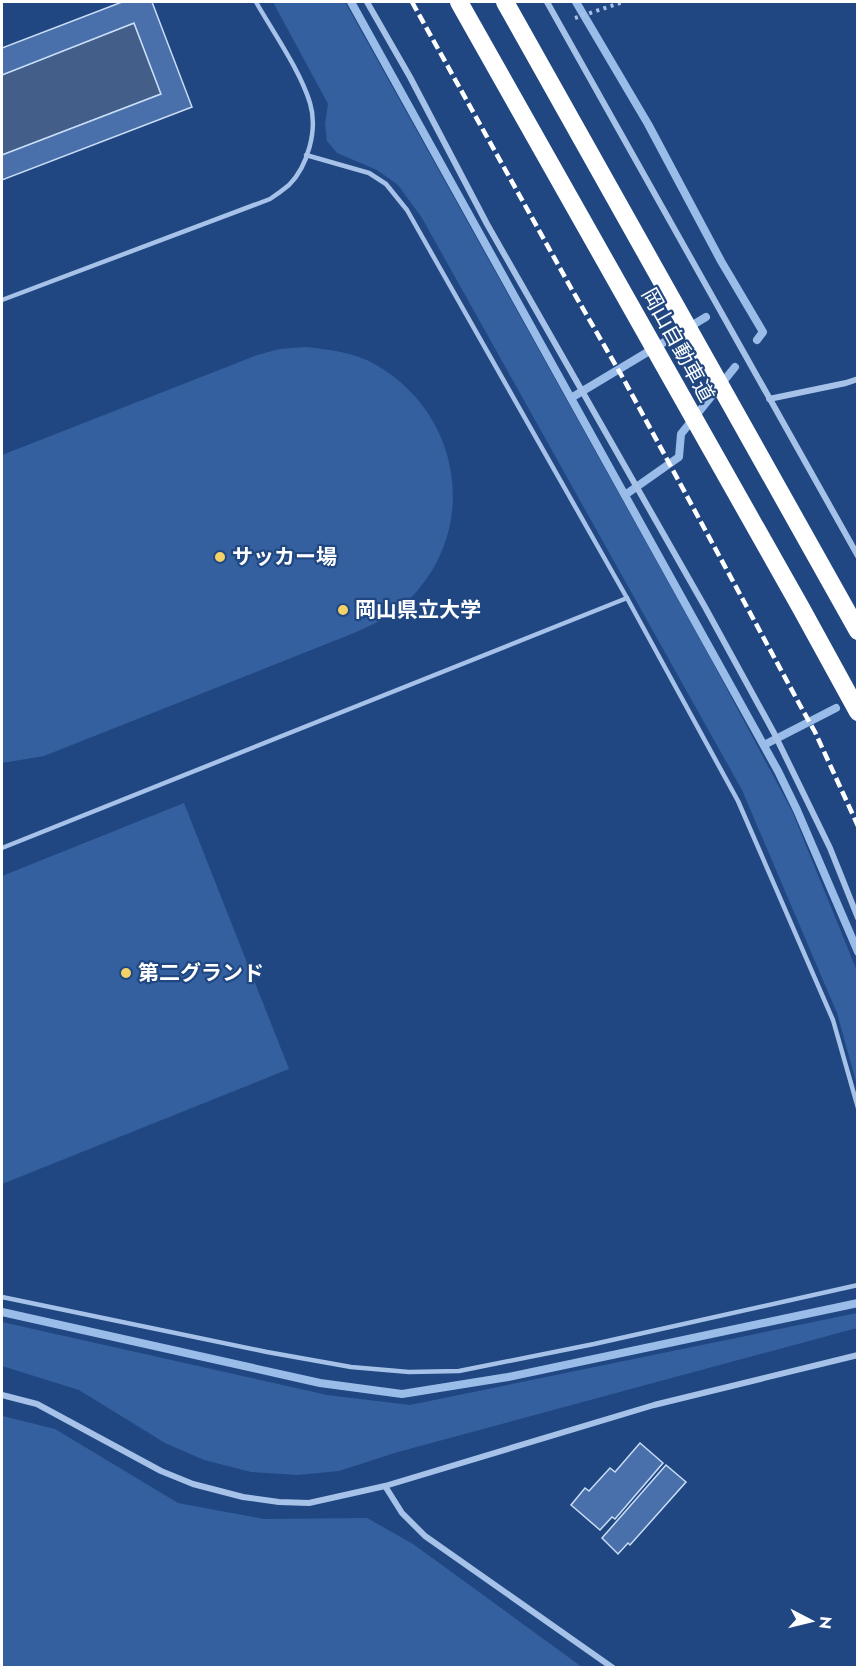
<svg xmlns="http://www.w3.org/2000/svg" width="859" height="1669" font-family="Jost,'Noto Sans JP',sans-serif">
  <rect width="100%" height="100%" fill="#204781"/>
  <g fill="#34609f">
    <path d="M273 2H345L705 648 792 811 857 971V1085L837 1013 742 790 422 218 398 185 377 170 337 153 327 141 325 124 328 104Z"/>
    <path d="M306 347C330 350 355 352 376 365 457 411 479 518 418 590 401 610 378 623 354 633L44 756 2 763V455L257 355 280 349Z"/>
    <path d="M184 803 289 1069 2 1184V876Z"/>
    <path d="M857 1313V1328L398 1452 339 1471 298 1475 251 1472 204 1460 165 1443 79 1390 2 1366V1322L327 1395 410 1405Z"/>
    <path d="M3 1416 55 1429 178 1503 264 1519 367 1518 413 1544 582 1667H2Z"/>
  </g>
  <path fill="#425e89" stroke="#9abce9" stroke-width="1.5" d="M134 23 161 94 2 155V75Z"/>
  <g fill="none" stroke-linecap="round" stroke-linejoin="round">
    <g stroke="#9abce9" stroke-width="8">
      <path d="M351 2 778 771 797 810 858 952"/>
      <path d="M576 2 648 124 721 261 763 332 757 340"/>
      <path d="M571 398 706 317"/>
      <path d="M625 495 679 457 681 434 735 367"/>
      <path d="M764 745 836 708"/>
      <path d="M2 1312 320 1383 402 1394 508 1377 858 1303"/>
    </g>
  </g>
  <g fill="#4970ab" stroke="#caddf6" stroke-width="1.5">
    <path d="M122 2H152L192 107 2 180V155L161 94 134 23 2 75V48Z"/>
    <path d="M640 1443 663 1463 615 1519 612 1517 600 1530 571 1505 585 1488 589 1491 610 1468 615 1472Z"/>
    <path d="M666 1465 686 1482 630 1545 628 1543 618 1554 602 1538Z"/>
  </g>
  <g fill="none" stroke-linecap="round" stroke-linejoin="round">
    <path stroke="#a7c2e8" stroke-width="4" stroke-dasharray="3 4.5" stroke-linecap="butt" d="M575 18 623 2"/>
    <g stroke="#a7c2e8" stroke-width="4.5">
      <path d="M306 155 369 173 386 184 407 210 627 598 738 801 833 1020 858 1108"/>
      <path d="M2 300 270 199C276 195 283 190 289 185 308 166 318 129 310 103 300 70 273 32 256 2"/>
      <path d="M2 848 627 598"/>
      <path d="M2 1297 267 1352 351 1367 409 1372 459 1371 594 1344 858 1285"/>
    </g>
    <g stroke="#a7c2e8" stroke-width="6">
      <path d="M367 2 410 77 487 224 705 607 774 733 830 848 858 918"/>
      <path d="M547 2 858 556"/>
      <path d="M769 399 846 383 858 379"/>
      <path d="M2 1395 37 1404 161 1471 193 1484 243 1497 279 1502 309 1503 385 1486 654 1405 858 1355"/>
      <path d="M385 1486 402 1513 425 1536 613 1668"/>
    </g>
    <g stroke="#fff" stroke-width="18">
      <path d="M459 2 801 608 858 712"/>
      <path d="M505 2 858 631"/>
    </g>
    <path stroke="#fff" stroke-width="4.5" stroke-dasharray="10 4.5" stroke-linecap="butt" d="M412 2 571 288 623 378 801 707 815 732 858 826"/>
  </g>
  <g fill="#f5d268" stroke="#204781" stroke-width="2">
    <circle cx="220" cy="557" r="6"/>
    <circle cx="343" cy="610" r="6"/>
    <circle cx="126" cy="973" r="6"/>
  </g>
  <g text-anchor="middle" dominant-baseline="central" stroke-width="4.5" stroke-linejoin="round" paint-order="stroke">
    <g font-size="21" fill="#fff" stroke="#204781">
      <text transform="translate(678 345) rotate(61)">岡山自動車道</text>
    </g>
    <g font-size="21" font-weight="bold" fill="#fff" stroke="#204781" text-anchor="start">
      <text x="232" y="557">サッカー場</text>
      <text x="355" y="610">岡山県立大学</text>
      <text x="138" y="973">第二グランド</text>
    </g>
  </g>
  <rect width="859" height="1669" fill="none" stroke="#ffffff" stroke-width="6"/>
  <g transform="translate(811 1621) rotate(97)" stroke="#204781" stroke-width="4.5" paint-order="stroke">
  <path d="M0-4.5L10 22L0 15L-10 22Z" fill="#ffffff"/>
  <text y="-9" font-size="16" font-weight="bold" text-anchor="middle" fill="#ffffff">N</text>
  </g>
</svg>
